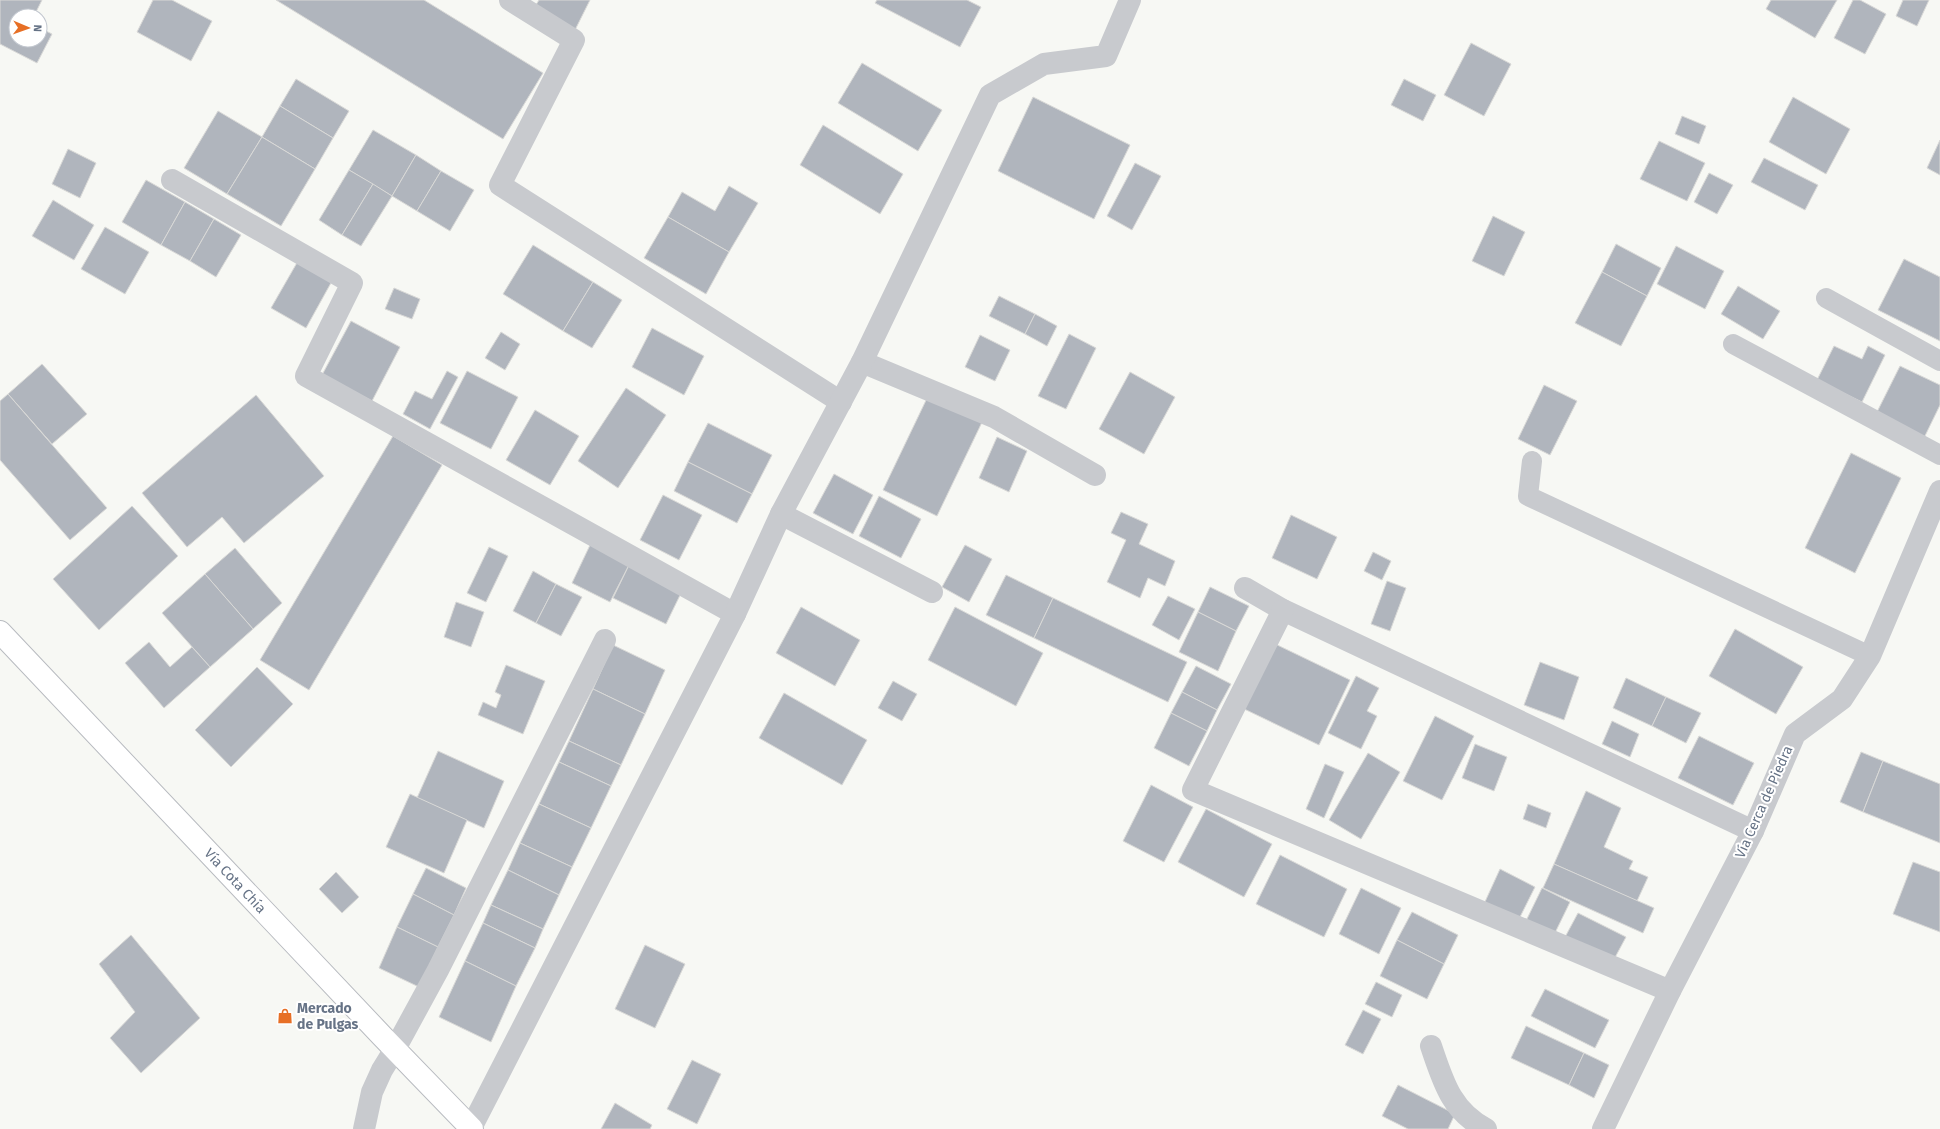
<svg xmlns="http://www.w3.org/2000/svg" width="1940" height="1129" font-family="'Fira Sans',sans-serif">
  <rect width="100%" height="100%" fill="#f7f8f4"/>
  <g fill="#b0b5bd" stroke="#d9d9d7">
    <path d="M0 0H42L34 16H16V40H40V28L52 34 37 63 0 44Z"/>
    <path d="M153 0H172L212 21 191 61 137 32Z"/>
    <path d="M276 0H424L543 73 503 139Z"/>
    <path d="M539 0H590L575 30 534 8Z"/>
    <path d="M877 0H967L981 7 960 47 875 3Z"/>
    <path d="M1771 0H1837L1815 38 1766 9Z"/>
    <path d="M1853 0H1860L1886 14 1865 54 1834 38Z"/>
    <path d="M1903 0H1929L1917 26 1896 16Z"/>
    <path d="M1471 43 1511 64 1484 116 1444 95Z"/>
    <path d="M862 63 942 110 918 151 838 103Z"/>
    <path d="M296 79 349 111 333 138 280 106Z"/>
    <path d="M1404 79 1436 95 1423 121 1391 105Z"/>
    <path d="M1033 97 1130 145 1094 219 998 171Z"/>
    <path d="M1793 97 1850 129 1826 174 1769 142Z"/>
    <path d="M280 106 333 138 315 169 262 137Z"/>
    <path d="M218 111 262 137 227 194 184 168Z"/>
    <path d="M1682 116 1706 126 1699 144 1675 134Z"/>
    <path d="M823 125 903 174 880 214 800 165Z"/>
    <path d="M373 130 416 155 392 196 349 170Z"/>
    <path d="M262 137 315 169 281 226 227 194Z"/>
    <path d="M1940 140V175L1927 168Z"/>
    <path d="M1659 141 1705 163 1687 201 1640 179Z"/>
    <path d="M68 149 96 163 80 198 52 184Z"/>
    <path d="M416 155 441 171 417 211 392 196Z"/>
    <path d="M1764 158 1818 185 1805 210 1751 182Z"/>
    <path d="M1135 163 1161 176 1132 230 1107 216Z"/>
    <path d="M349 170 373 184 342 235 319 220Z"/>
    <path d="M441 171 474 190 450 231 417 211Z"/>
    <path d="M1709 173 1733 185 1717 214 1694 202Z"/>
    <path d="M146 180 185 202 161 245 122 222Z"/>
    <path d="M373 184 392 196 361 246 342 235Z"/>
    <path d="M729 186 758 203 729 252 668 217 682 192 715 211Z"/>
    <path d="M53 200 94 225 74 260 32 236Z"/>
    <path d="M185 202 214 219 190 261 161 245Z"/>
    <path d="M1493 216 1525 232 1504 276 1472 261Z"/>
    <path d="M668 217 729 252 706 294 644 258Z"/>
    <path d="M214 219 241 235 216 277 190 261Z"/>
    <path d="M105 227 149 252 125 294 81 269Z"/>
    <path d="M1616 244 1661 268 1647 296 1602 272Z"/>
    <path d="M533 245 593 282 563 331 503 294Z"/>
    <path d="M1676 246 1724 271 1705 309 1657 284Z"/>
    <path d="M1904 259 1940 277V341L1878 310Z"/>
    <path d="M298 261 332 281 306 328 271 308Z"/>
    <path d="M1602 272 1647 296 1621 346 1575 323Z"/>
    <path d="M593 282 622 300 592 348 563 331Z"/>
    <path d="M1738 286 1780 311 1763 339 1721 314Z"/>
    <path d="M394 288 420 299 412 319 385 309Z"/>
    <path d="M999 296 1035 314 1025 334 989 316Z"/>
    <path d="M1035 314 1057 326 1047 346 1025 334Z"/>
    <path d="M351 321 400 347 372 401 322 375Z"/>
    <path d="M652 328 704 356 684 395 632 367Z"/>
    <path d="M501 332 520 344 505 370 485 358Z"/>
    <path d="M1069 334 1096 348 1066 409 1038 396Z"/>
    <path d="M980 335 1010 350 995 381 965 367Z"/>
    <path d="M1834 346 1862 359 1868 346 1885 355 1862 402 1817 380Z"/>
    <path d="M42 364 87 414 52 444 8 394Z"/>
    <path d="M1900 366 1940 385V405L1922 442 1874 418Z"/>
    <path d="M447 371 458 377 430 429 403 414 415 391 432 399Z"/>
    <path d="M467 371 518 397 491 449 440 423Z"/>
    <path d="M1130 372 1175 397 1144 454 1099 429Z"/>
    <path d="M1544 385 1577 401 1550 455 1518 439Z"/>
    <path d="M626 388 666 415 618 488 578 461Z"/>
    <path d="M930 392 984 418 937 516 883 490Z"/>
    <path d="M8 394 107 508 70 540 0 460V401Z"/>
    <path d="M256 395 324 476 244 543 222 517 187 547 142 493Z"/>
    <path d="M535 410 579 436 550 485 506 460Z"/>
    <path d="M708 423 772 455 752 494 688 462Z"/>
    <path d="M393 436 442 465 309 690 260 660Z"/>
    <path d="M997 437 1027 451 1009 492 979 478Z"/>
    <path d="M1851 453 1901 478 1855 573 1805 548Z"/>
    <path d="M688 462 752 494 737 523 674 491Z"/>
    <path d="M834 474 873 495 853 534 813 513Z"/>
    <path d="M663 495 702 515 679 560 640 540Z"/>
    <path d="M879 496 921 519 901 558 859 536Z"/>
    <path d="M132 506 178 556 99 630 53 579Z"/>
    <path d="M1121 512 1148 524 1139 544 1175 561 1165 586 1148 578 1140 598 1107 582 1126 540 1111 533Z"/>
    <path d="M1291 515 1337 537 1317 579 1272 558Z"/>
    <path d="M591 543 630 563 610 602 572 583Z"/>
    <path d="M965 545 992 559 969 602 942 587Z"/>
    <path d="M489 547 508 556 486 602 467 593Z"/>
    <path d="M235 548 282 603 253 629 205 574Z"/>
    <path d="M1373 552 1391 561 1382 580 1364 571Z"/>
    <path d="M630 563 683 589 666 624 613 598Z"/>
    <path d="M533 571 556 584 536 623 513 611Z"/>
    <path d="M205 574 253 629 210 667 162 613Z"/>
    <path d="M1006 575 1053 598 1034 638 986 615Z"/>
    <path d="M1387 581 1406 588 1390 631 1371 624Z"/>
    <path d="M556 584 582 597 561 636 536 623Z"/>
    <path d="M1210 587 1249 606 1236 631 1198 612Z"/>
    <path d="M1168 596 1195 609 1179 640 1152 625Z"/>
    <path d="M1053 598 1187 662 1168 702 1034 638Z"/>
    <path d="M456 602 484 612 471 647 444 637Z"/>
    <path d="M801 607 860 640 835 686 776 653Z"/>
    <path d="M955 607 1043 653 1016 706 928 660Z"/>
    <path d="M1198 612 1236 631 1218 671 1179 652Z"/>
    <path d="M1735 629 1803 667 1776 714 1709 676Z"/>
    <path d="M1269 641 1350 680 1319 745 1238 706Z"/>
    <path d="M149 642 170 667 192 647 210 667 164 708 125 663Z"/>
    <path d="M613 645 665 670 645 714 593 689Z"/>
    <path d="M1540 662 1579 677 1564 720 1524 705Z"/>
    <path d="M506 665 545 681 523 734 478 715 483 702 496 708 501 695 495 692Z"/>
    <path d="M1196 666 1231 684 1217 710 1182 692Z"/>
    <path d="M257 667 293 704 231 767 195 730Z"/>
    <path d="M1356 676 1379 688 1367 711 1377 716 1361 749 1328 733Z"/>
    <path d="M1626 678 1666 697 1652 726 1613 708Z"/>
    <path d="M893 681 917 694 902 721 878 708Z"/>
    <path d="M593 689 645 714 621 765 569 741Z"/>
    <path d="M1182 692 1217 710 1207 731 1171 713Z"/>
    <path d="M784 693 867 740 842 785 759 738Z"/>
    <path d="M1666 697 1701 713 1686 743 1652 726Z"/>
    <path d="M1171 713 1207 731 1189 766 1154 748Z"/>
    <path d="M1435 716 1474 736 1442 800 1403 781Z"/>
    <path d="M1612 721 1639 734 1630 757 1602 744Z"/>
    <path d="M1699 736 1754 763 1733 805 1678 778Z"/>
    <path d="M569 741 621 765 611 786 559 762Z"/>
    <path d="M1475 744 1507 757 1494 791 1462 778Z"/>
    <path d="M438 751 504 781 484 828 417 798Z"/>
    <path d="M1861 752 1883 761 1863 812 1840 802Z"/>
    <path d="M1368 753 1400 772 1361 839 1329 820Z"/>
    <path d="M1883 761 1940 784V843L1863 812Z"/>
    <path d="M559 762 611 786 591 828 539 804Z"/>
    <path d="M1325 764 1344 772 1324 818 1306 809Z"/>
    <path d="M1151 785 1193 807 1164 862 1123 841Z"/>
    <path d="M1586 791 1621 808 1604 847 1633 861 1629 869 1648 877 1637 901 1554 864Z"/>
    <path d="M410 794 467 820 444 873 386 847Z"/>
    <path d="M539 804 591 828 572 867 520 843Z"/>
    <path d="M1528 804 1551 813 1546 828 1523 819Z"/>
    <path d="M1206 809 1272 844 1244 897 1178 862Z"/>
    <path d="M520 843 572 867 559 895 508 870Z"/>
    <path d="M1280 855 1347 889 1324 937 1256 904Z"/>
    <path d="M1913 862 1940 872V932L1893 914Z"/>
    <path d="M1554 864 1654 908 1643 933 1543 888Z"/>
    <path d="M426 868 466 888 454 915 413 894Z"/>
    <path d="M1500 869 1535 887 1518 921 1484 904Z"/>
    <path d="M508 870 559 895 543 929 491 905Z"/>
    <path d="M336 872 359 897 342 913 319 889Z"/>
    <path d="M1361 888 1401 908 1379 954 1339 934Z"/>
    <path d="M1542 888 1570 902 1552 939 1524 925Z"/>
    <path d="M413 894 454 915 438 947 397 927Z"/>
    <path d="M491 905 543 929 535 948 483 923Z"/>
    <path d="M1412 912 1458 935 1444 964 1397 940Z"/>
    <path d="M1578 913 1626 937 1612 963 1564 939Z"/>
    <path d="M483 923 535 948 516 986 465 961Z"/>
    <path d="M397 927 438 947 419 987 379 968Z"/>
    <path d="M131 935 200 1018 141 1073 110 1038 135 1012 99 964Z"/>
    <path d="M1397 940 1444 964 1427 999 1380 976Z"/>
    <path d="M645 945 685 964 655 1028 615 1009Z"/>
    <path d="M465 961 516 986 491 1042 439 1017Z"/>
    <path d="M1376 982 1402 995 1392 1017 1365 1004Z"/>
    <path d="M1545 989 1609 1020 1595 1048 1531 1016Z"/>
    <path d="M1363 1010 1381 1019 1363 1054 1345 1045Z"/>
    <path d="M1526 1026 1584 1053 1569 1085 1511 1058Z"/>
    <path d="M1584 1053 1609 1065 1594 1098 1569 1085Z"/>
    <path d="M692 1060 721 1074 697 1124 667 1109Z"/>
    <path d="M1398 1085 1455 1114 1448 1129H1408L1382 1116Z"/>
    <path d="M615 1103 652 1125 650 1129H601Z"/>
  </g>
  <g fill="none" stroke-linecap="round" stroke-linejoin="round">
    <defs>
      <path id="primary" d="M0 632 382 1036 472 1129"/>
    </defs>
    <use href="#primary" stroke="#b8bbc0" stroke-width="24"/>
    <g stroke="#c8cace" stroke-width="20">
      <path d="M1826 298 1940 361"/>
      <path d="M1733 344 1940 455"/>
      <path d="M1532 461 1528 496 1870 656"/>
    </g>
    <g stroke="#c8cace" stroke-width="22">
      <path d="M510 0 574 40 500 185 841 402"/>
      <path d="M172 180 352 283 306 376 735 614"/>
      <path d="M862 362 994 417 1095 475"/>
      <path d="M781 514 932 592"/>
      <path d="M1245 588 1283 610 1753 831"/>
      <path d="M1283 610 1193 790 1670 991"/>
      <path d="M1431 1046C1443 1081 1451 1111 1486 1129"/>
      <path d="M471 1128 735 614 781 514 862 362 990 95 1044 64 1106 56 1130 0"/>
      <path d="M364 1129 372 1092 382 1070 395 1049 438 970 605 640"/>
      <path d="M1603 1129 1670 991 1753 831 1795 734 1842 699 1870 656 1940 491"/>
    </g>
    <use href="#primary" stroke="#fff" stroke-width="22"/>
  </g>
  <defs>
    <symbol id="shop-bare" viewBox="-9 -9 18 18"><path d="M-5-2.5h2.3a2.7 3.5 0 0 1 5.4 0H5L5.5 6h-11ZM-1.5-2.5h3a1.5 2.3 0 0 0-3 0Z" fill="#e76f25" stroke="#fff" stroke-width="2.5" paint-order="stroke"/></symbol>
  </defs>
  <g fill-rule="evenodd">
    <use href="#shop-bare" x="274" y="1005" width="22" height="22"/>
  </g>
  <g text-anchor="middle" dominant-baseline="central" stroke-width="4" stroke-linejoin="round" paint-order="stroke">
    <g font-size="14" fill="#667386" stroke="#fff">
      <text transform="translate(1764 802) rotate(-66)">Vía Cerca de Piedra</text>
      <text transform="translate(235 881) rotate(47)">Vía Cota Chía</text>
    </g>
    <g font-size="14" font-weight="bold" fill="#667386" stroke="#fff" text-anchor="start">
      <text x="297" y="1008">Mercado<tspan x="297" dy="16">de Pulgas</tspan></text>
    </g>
  </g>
  <g transform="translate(28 28) rotate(92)"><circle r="19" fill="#ffffff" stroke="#c2c7cf"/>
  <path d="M0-3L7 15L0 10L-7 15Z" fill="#e76f25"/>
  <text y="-6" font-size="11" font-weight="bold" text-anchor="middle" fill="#667386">N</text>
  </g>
</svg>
